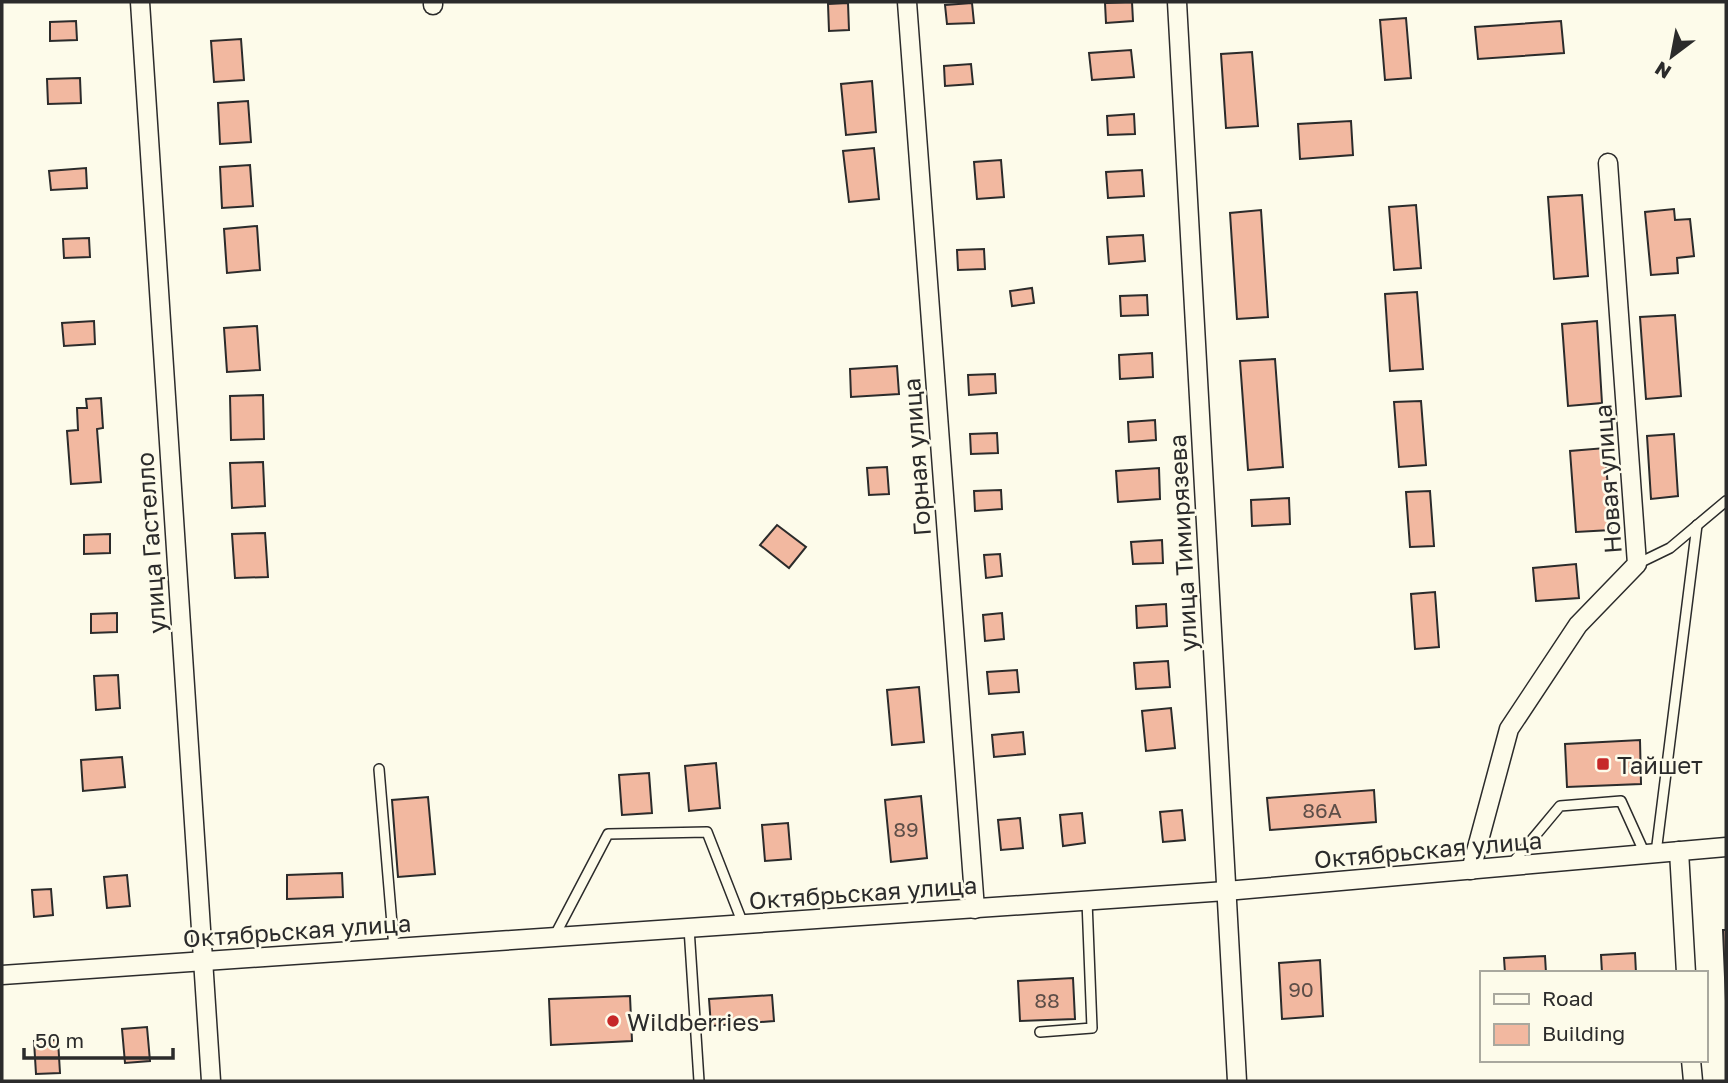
<svg xmlns="http://www.w3.org/2000/svg" width="1728" height="1083" font-family="'Golos Text',sans-serif">
  <rect width="100%" height="100%" fill="#fdfbea"/>
  <g fill="#f2b8a0" stroke="#2b2b2b" stroke-width="2">
    <path d="M1132 2 1133 21 1106 23 1105 3Z"/>
    <path d="M848 3 849 30 829 31 828 4Z"/>
    <path d="M972 3 974 23 947 24 945 5Z"/>
    <path d="M1406 18 1411 78 1385 80 1380 20Z"/>
    <path d="M76 21 77 40 50 41V22Z"/>
    <path d="M1561 21 1564 53 1478 59 1475 27Z"/>
    <path d="M241 39 244 80 214 82 211 41Z"/>
    <path d="M1131 50 1134 77 1092 80 1089 53Z"/>
    <path d="M1252 52 1258 126 1226 128 1221 54Z"/>
    <path d="M971 64 973 84 945 86 944 66Z"/>
    <path d="M80 78 81 103 48 104 47 79Z"/>
    <path d="M872 81 876 132 846 135 841 84Z"/>
    <path d="M248 101 251 142 220 144 218 103Z"/>
    <path d="M1134 114 1135 134 1108 135 1107 116Z"/>
    <path d="M1351 121 1353 155 1300 159 1298 124Z"/>
    <path d="M874 148 879 199 849 202 843 151Z"/>
    <path d="M1001 160 1004 197 977 199 974 162Z"/>
    <path d="M250 165 253 206 222 208 220 167Z"/>
    <path d="M86 168 87 188 51 190 49 171Z"/>
    <path d="M1142 170 1144 196 1108 198 1106 172Z"/>
    <path d="M1582 195 1588 276 1554 279 1548 197Z"/>
    <path d="M1416 205 1421 268 1394 270 1389 207Z"/>
    <path d="M1674 209 1675 220 1690 219 1694 256 1677 258 1678 273 1651 275 1645 212Z"/>
    <path d="M1261 210 1268 317 1237 319 1230 213Z"/>
    <path d="M257 226 260 270 227 273 224 229Z"/>
    <path d="M1143 235 1145 261 1109 264 1107 237Z"/>
    <path d="M89 238 90 257 64 258 63 239Z"/>
    <path d="M984 249 985 269 958 270 957 250Z"/>
    <path d="M1032 288 1034 303 1012 306 1010 291Z"/>
    <path d="M1417 292 1423 369 1390 371 1385 294Z"/>
    <path d="M1147 295 1148 315 1121 316 1120 296Z"/>
    <path d="M1675 315 1681 396 1646 399 1640 317Z"/>
    <path d="M94 321 95 344 64 346 62 323Z"/>
    <path d="M1597 321 1602 403 1568 406 1562 324Z"/>
    <path d="M257 326 260 370 227 372 224 328Z"/>
    <path d="M1152 353 1153 377 1120 379 1119 355Z"/>
    <path d="M1275 359 1283 467 1248 470 1240 361Z"/>
    <path d="M897 366 899 394 851 397 850 369Z"/>
    <path d="M995 374 996 393 969 395 968 375Z"/>
    <path d="M263 395 264 439 231 440 230 396Z"/>
    <path d="M101 398 103 428 97 429 101 482 71 484 67 431 78 430 77 408H87L86 399Z"/>
    <path d="M1421 401 1426 465 1399 467 1394 402Z"/>
    <path d="M1155 420 1156 440 1129 442 1128 422Z"/>
    <path d="M997 433 998 453 971 454 970 434Z"/>
    <path d="M1674 434 1678 496 1651 499 1647 436Z"/>
    <path d="M1605 448 1611 530 1576 532 1570 451Z"/>
    <path d="M263 462 265 506 232 508 230 463Z"/>
    <path d="M887 467 889 494 869 495 867 468Z"/>
    <path d="M1159 468 1160 499 1118 502 1116 471Z"/>
    <path d="M1001 490 1002 509 975 511 974 491Z"/>
    <path d="M1430 491 1434 546 1410 547 1406 492Z"/>
    <path d="M1289 498 1290 524 1252 526 1251 500Z"/>
    <path d="M777 525 806 547 789 568 760 545Z"/>
    <path d="M265 533 268 577 235 578 232 534Z"/>
    <path d="M110 534V553L84 554V535Z"/>
    <path d="M1162 540 1163 563 1133 564 1131 542Z"/>
    <path d="M1000 554 1002 576 986 578 984 555Z"/>
    <path d="M1576 564 1579 598 1536 601 1533 568Z"/>
    <path d="M1435 592 1439 647 1415 649 1411 594Z"/>
    <path d="M1166 604 1167 626 1137 628 1136 606Z"/>
    <path d="M117 613V632L91 633V614Z"/>
    <path d="M1002 613 1004 639 985 641 983 615Z"/>
    <path d="M1168 661 1170 687 1136 689 1134 663Z"/>
    <path d="M1017 670 1019 692 989 694 987 672Z"/>
    <path d="M118 675 120 708 96 710 94 676Z"/>
    <path d="M919 687 924 742 892 745 887 690Z"/>
    <path d="M1171 708 1175 748 1146 751 1142 711Z"/>
    <path d="M1023 732 1025 754 994 757 992 735Z"/>
    <path d="M1640 740 1641 784 1567 787 1565 744Z"/>
    <path d="M122 757 125 787 83 791 81 760Z"/>
    <path d="M716 763 720 808 689 811 685 766Z"/>
    <path d="M649 773 652 813 622 815 619 775Z"/>
    <path d="M1374 790 1376 822 1270 830 1267 798Z"/>
    <path d="M921 796 927 858 891 862 885 800Z"/>
    <path d="M428 797 435 874 398 877 392 800Z"/>
    <path d="M1182 810 1185 840 1163 842 1160 812Z"/>
    <path d="M1082 813 1085 843 1063 846 1060 815Z"/>
    <path d="M1020 818 1023 848 1001 850 998 820Z"/>
    <path d="M788 823 791 859 765 861 762 825Z"/>
    <path d="M342 873 343 897 287 899V875Z"/>
    <path d="M127 875 130 906 107 908 104 877Z"/>
    <path d="M51 889 53 915 34 917 32 890Z"/>
    <path d="M1723 930H1726V1001Z"/>
    <path d="M1635 953 1636 973H1602L1601 955Z"/>
    <path d="M1545 956 1546 973H1505L1504 958Z"/>
    <path d="M1320 960 1323 1016 1282 1019 1279 963Z"/>
    <path d="M1073 978 1075 1019 1020 1021 1018 981Z"/>
    <path d="M772 995 774 1021 711 1026 709 999Z"/>
    <path d="M630 996 632 1041 551 1045 549 999Z"/>
    <path d="M147 1027 150 1061 125 1063 122 1029Z"/>
    <path d="M58 1040 60 1073 36 1074 34 1041Z"/>
  </g>
  <g fill="none" stroke-linecap="round" stroke-linejoin="round">
    <defs>
      <g id="service">
        <path d="M1637 564 1670 548 1726 501"/>
        <path d="M379 769 394 948"/>
        <path d="M1656 853 1697 525"/>
        <path d="M1510 866 1560 806 1621 801 1645 854"/>
        <path d="M689 928 699 1081"/>
        <path d="M554 937 608 834 707 832 743 924"/>
        <path d="M1040 1032 1092 1028 1087 901"/>
      </g>
      <g id="minor">
        <path d="M140 2 211 1081"/>
        <path d="M433 2V5"/>
        <path d="M907 2 975 909"/>
        <path d="M1177 2 1237 1081"/>
        <path d="M1679 851 1686 973"/>
        <path d="M1471 870 1509 729 1578 625 1637 564 1608 163"/>
        <path d="M2 975 1226 891 1726 847"/>
        <path d="M1691 1060 1693 1081"/>
      </g>
    </defs>
    <use href="#service" stroke="#2b2b2b" stroke-width="12"/>
    <use href="#minor" stroke="#2b2b2b" stroke-width="21"/>
    <use href="#service" stroke="#fdfbea" stroke-width="9"/>
    <use href="#minor" stroke="#fdfbea" stroke-width="18"/>
  </g>
  <g fill="#c62828" stroke="#fdfbea" stroke-width="2.5">
    <rect x="1596" y="757" width="14" height="14" rx="3.5"/>
    <circle cx="613" cy="1021" r="7"/>
  </g>
  <g text-anchor="middle" dominant-baseline="central" stroke-width="5" stroke-linejoin="round" paint-order="stroke">
    <g font-size="21" fill="#5d4e48">
      <text x="1322" y="810">86А</text>
      <text x="906" y="829">89</text>
      <text x="1301" y="989">90</text>
      <text x="1047" y="1000">88</text>
    </g>
    <g font-size="24" fill="#2b2b2b" stroke="#fdfbea">
      <text transform="translate(916 457) rotate(-94)">Горная улица</text>
      <text transform="translate(1607 479) rotate(-94)">Новая улица</text>
      <text transform="translate(150 543) rotate(-94)">улица Гастелло</text>
      <text transform="translate(1182 543) rotate(-93)">улица Тимирязева</text>
      <text transform="translate(1428 849) rotate(-5)">Октябрьская улица</text>
      <text transform="translate(863 892) rotate(-4)">Октябрьская улица</text>
      <text transform="translate(297 930) rotate(-4)">Октябрьская улица</text>
    </g>
    <g font-size="24" fill="#2b2b2b" stroke="#fdfbea" text-anchor="start">
      <text x="1617" y="764">Тайшет</text>
      <text x="627" y="1021">Wildberries</text>
    </g>
  </g>
  <rect width="1728" height="1083" fill="none" stroke="#2b2b2b" stroke-width="7"/>
  <rect x="1480" y="971" width="228" height="91" fill="#fdfbea" stroke="#a9a89e" stroke-width="2"/>
  <rect x="1494" y="994" width="35" height="10" fill="#fdfbea" stroke="#a9a89e" stroke-width="2"/>
  <text x="1542" y="1006" font-size="21" fill="#2b2b2b">Road</text>
  <rect x="1494" y="1024" width="35" height="21" fill="#f2b8a0" stroke="#a9a89e" stroke-width="2"/>
  <text x="1542" y="1041" font-size="21" fill="#2b2b2b">Building</text>
  <g transform="translate(1672 56) rotate(212)" stroke="#fdfbea" stroke-width="5" paint-order="stroke">
  <path d="M0-5L12 26L0 18L-12 26Z" fill="#2b2b2b"/>
  <text y="-10" font-size="19" font-weight="bold" text-anchor="middle" fill="#2b2b2b">N</text>
  </g>
  <path d="M24 1048v10h149v-10" fill="none" stroke="#2b2b2b" stroke-width="3.5"/>
  <text x="35" y="1048" font-size="21" fill="#2b2b2b" stroke="#fdfbea" stroke-width="5" paint-order="stroke">50 m</text>
</svg>
